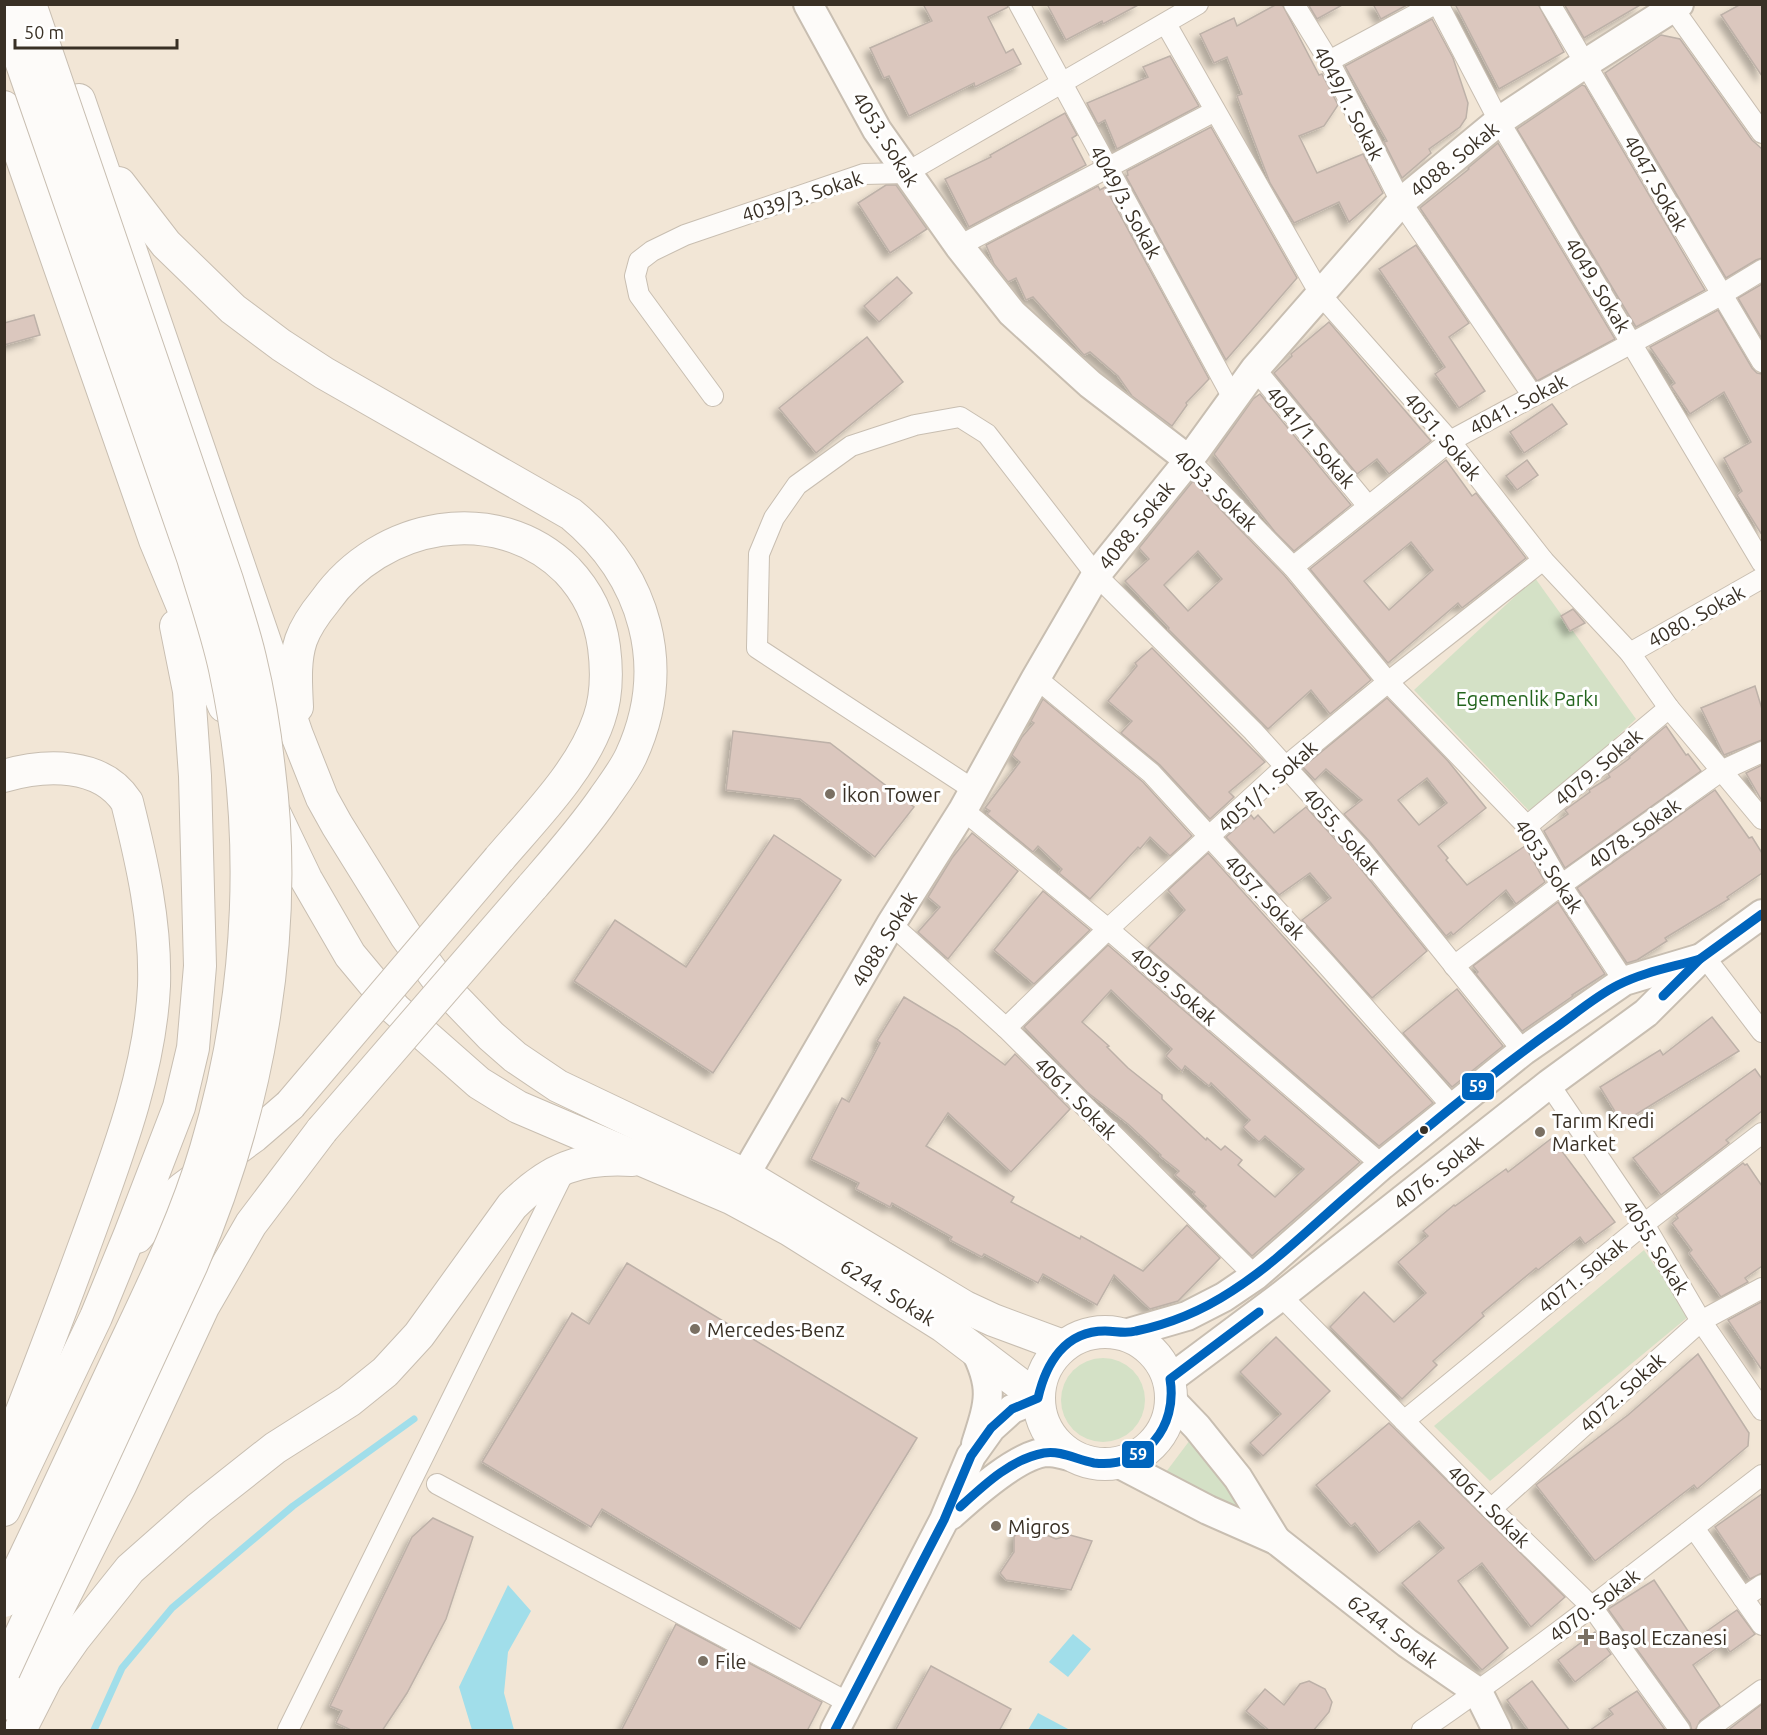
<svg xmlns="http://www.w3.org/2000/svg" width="1767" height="1735" font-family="Ubuntu,sans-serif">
  <defs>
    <filter id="shadow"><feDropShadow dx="-5.5" dy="5.5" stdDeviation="3" flood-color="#0004"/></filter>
  </defs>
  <rect width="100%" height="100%" fill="#f2e6d6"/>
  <g fill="#d4e1c6">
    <path d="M1535 578 1636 719 1533 815 1414 690Z"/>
    <path d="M1644 1250 1689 1316 1490 1481 1434 1426Z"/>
    <circle cx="1103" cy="1400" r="42"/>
    <path d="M1190 1440 1249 1518 1166 1472Z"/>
  </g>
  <g fill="#a1deea">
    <path d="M508 1585 531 1611 508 1652 504 1693 514 1730H472L459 1687Z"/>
    <path d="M1073 1634 1091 1649 1068 1677 1049 1662Z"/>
    <path d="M1038 1713 1068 1729 1067 1730H1028Z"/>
  </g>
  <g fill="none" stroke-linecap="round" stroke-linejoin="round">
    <path stroke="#a1deea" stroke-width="7" d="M94 1730 122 1668 172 1608 293 1506 414 1419"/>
  </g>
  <g fill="#dbc7be" stroke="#bdb1a8" stroke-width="1.5" fill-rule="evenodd" filter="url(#shadow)">
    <path d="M923 4H1007L1008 7 988 17 1006 53 1013 49 1021 64 975 87 974 83 909 116 889 76 884 78 870 48 932 21Z"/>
    <path d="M1047 4H1140L1103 24 1102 21 1066 40Z"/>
    <path d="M1277 4H1282L1319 75 1322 74 1338 105 1324 126 1299 136 1317 173 1363 154 1383 193 1349 222 1339 202 1294 223 1270 183 1237 96 1242 94 1227 57 1214 63 1200 34 1234 18 1237 26Z"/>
    <path d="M1308 4H1344L1317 19Z"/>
    <path d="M1373 4H1409L1381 19Z"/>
    <path d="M1455 4H1538L1564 52 1499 89Z"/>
    <path d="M1564 4H1642L1584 38Z"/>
    <path d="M1741 4H1762V76L1721 15Z"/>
    <path d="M1432 19 1453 58 1468 103 1466 118 1460 127 1429 149 1431 153 1402 178 1384 142 1387 141 1345 66Z"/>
    <path d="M1661 35 1680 39 1752 140 1762 149V258L1756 260 1726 278 1605 73Z"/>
    <path d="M1170 56 1199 106 1117 149 1105 120 1098 124 1087 103 1148 77 1143 67Z"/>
    <path d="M1582 85 1585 86 1705 290 1636 327 1517 129Z"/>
    <path d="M1065 113 1077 135 1072 138 1086 165 969 227 945 179 991 157 990 155Z"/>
    <path d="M1211 127 1297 278 1226 360 1126 176 1128 175 1127 171Z"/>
    <path d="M1498 143 1615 339 1537 381 1420 208 1469 169 1468 168Z"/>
    <path d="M886 185H896L927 229 890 253 858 203Z"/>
    <path d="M1098 186 1100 190 1105 187 1209 379 1186 403 1187 405 1172 426 1132 396 1118 376 1090 352 1084 355 1033 297 1026 300 1016 278 1008 282 994 264 986 245Z"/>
    <path d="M1416 245 1469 323 1449 337 1485 391 1459 408 1435 374 1445 367 1379 269Z"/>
    <path d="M897 277 912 293 879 322 864 306Z"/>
    <path d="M1762 284V339L1738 298Z"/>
    <path d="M1718 310 1752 368 1757 373 1762 374V535L1737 495 1742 491 1724 458 1751 442 1724 392 1690 414 1671 386 1675 383 1650 347Z"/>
    <path d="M34 315 40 335 4 345V323Z"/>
    <path d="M1329 322 1431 441 1389 474 1377 459 1357 474 1274 373 1292 356 1291 354Z"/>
    <path d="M867 337 903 382 816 453 779 408Z"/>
    <path d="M1260 394 1351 505 1294 551 1275 532 1214 454 1253 399Z"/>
    <path d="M1552 404 1567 424 1524 453 1510 432Z"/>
    <path d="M1446 460 1472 496 1476 493 1526 558 1462 608 1458 603 1388 663 1310 569ZM1411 542 1433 570 1389 610 1364 581Z"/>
    <path d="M1527 460 1538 475 1517 490 1506 476Z"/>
    <path d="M1193 481 1284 575 1371 680 1330 714 1311 690 1268 729 1168 629 1169 628 1125 581 1149 559 1139 548ZM1198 551 1222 579 1188 611 1164 585Z"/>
    <path d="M1573 609 1585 623 1570 631 1561 616Z"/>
    <path d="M1152 648 1265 762 1229 792 1234 797 1210 819 1160 765 1121 733 1132 721 1108 701 1137 666 1135 663Z"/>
    <path d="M1755 686 1762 709V740L1724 755 1701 708Z"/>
    <path d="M1387 698 1448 761 1486 808 1438 846 1448 858 1446 860 1467 885 1525 846 1545 882 1516 904 1506 890 1453 935 1451 932 1446 936 1370 842 1344 814 1362 800 1326 769 1315 780 1303 767ZM1427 778 1447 803 1419 825 1398 800Z"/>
    <path d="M1043 699 1143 782 1192 836 1170 856 1150 837 1140 849 1138 847 1090 899 1059 873 1062 869 1038 846 1033 852 987 814 990 811 985 808 1020 762 1012 755 1022 737 1034 723 1031 721Z"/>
    <path d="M1666 726 1686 755 1688 754 1701 771 1565 868 1544 831 1568 814 1565 810 1590 792 1589 790 1610 777 1608 774 1630 758 1629 757Z"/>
    <path d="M733 731 830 743 914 807 875 857 800 799 726 790Z"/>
    <path d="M1762 765V801L1746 773Z"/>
    <path d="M1715 790 1749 838 1752 837 1762 853V873L1727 897 1729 899 1665 938 1667 941 1637 960 1627 963 1577 888Z"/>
    <path d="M1306 807 1352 858 1427 951 1372 998 1302 920 1331 898 1310 873 1279 895 1226 837 1251 815 1254 819 1258 815 1274 833Z"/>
    <path d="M972 833 1018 871 948 959 918 932 940 907 928 897 952 858Z"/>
    <path d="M774 835 841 880 713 1073 574 981 615 920 686 967Z"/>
    <path d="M1208 853 1433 1103 1379 1146 1148 948 1185 910 1168 890Z"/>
    <path d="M1043 891 1090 930 1034 984 994 950Z"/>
    <path d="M1558 902 1605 974 1572 995 1573 996 1522 1031 1476 974 1478 972 1473 966Z"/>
    <path d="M1108 945 1360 1162 1252 1256 1204 1208 1206 1206 1193 1194 1195 1192 1175 1175 1179 1171 1160 1156 1161 1155 1128 1124 1087 1092 1024 1027ZM1111 990 1172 1049 1166 1056 1182 1071 1185 1066 1209 1086 1211 1083 1250 1120 1243 1127 1259 1142 1265 1136 1304 1169 1275 1197 1238 1165 1242 1160 1225 1146 1221 1150 1207 1138 1206 1140 1162 1099V1095L1128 1068 1107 1047 1109 1046 1082 1022Z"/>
    <path d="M1457 989 1503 1046 1452 1087 1403 1033Z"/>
    <path d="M904 997 957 1029 1005 1065 1015 1054 1070 1109 1011 1172 948 1113 926 1146 1014 1197 1011 1202 1080 1239 1081 1236 1143 1271 1187 1225 1220 1258 1178 1301 1150 1309 1114 1275 1097 1305 1043 1274 1038 1283 984 1254 982 1257 950 1240 952 1237 892 1203 890 1207 856 1189 859 1183 811 1159 842 1098 849 1102 880 1043 877 1041Z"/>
    <path d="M1712 1017 1739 1051 1622 1123 1600 1087 1660 1050 1663 1055Z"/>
    <path d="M1755 1069 1762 1079V1111L1726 1140 1729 1143 1661 1195 1633 1158Z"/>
    <path d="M1552 1138 1615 1222 1585 1244 1580 1237 1538 1270 1536 1268 1482 1313 1484 1316 1433 1361 1437 1365 1402 1399 1330 1327 1364 1292 1394 1322 1426 1293 1398 1262 1428 1236 1423 1231 1454 1205 1455 1206 1506 1169 1508 1172Z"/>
    <path d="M1743 1163 1745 1165 1747 1164 1762 1186V1266L1745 1278 1748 1282 1721 1297 1689 1253 1692 1250 1672 1223 1678 1218 1676 1215Z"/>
    <path d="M627 1263 917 1438 800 1629 602 1509 591 1527 482 1462 572 1313 589 1324Z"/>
    <path d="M1761 1302 1762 1304V1370L1728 1320Z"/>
    <path d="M1276 1337 1330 1391 1263 1456 1250 1443 1281 1414 1240 1372Z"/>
    <path d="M1698 1354 1749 1433 1748 1446 1697 1489 1694 1485 1595 1561 1536 1485 1628 1415Z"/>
    <path d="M1389 1423 1565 1597 1531 1627 1482 1563 1458 1581 1508 1648 1482 1670 1402 1583 1444 1548 1419 1521 1379 1553 1355 1523 1351 1526 1316 1485Z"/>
    <path d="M1762 1494V1573L1750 1579 1715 1527Z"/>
    <path d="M433 1518 473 1537 446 1619 407 1693 382 1731H353L336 1723 342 1711 330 1706 412 1537Z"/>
    <path d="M1035 1525 1044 1534 1056 1539 1070 1535 1092 1541 1071 1590 1006 1580 1000 1573 1014 1552V1537L1021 1527Z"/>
    <path d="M1654 1580 1694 1640 1737 1610 1755 1634 1730 1652 1724 1643 1693 1665 1720 1706 1700 1721 1695 1731H1692L1690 1723 1608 1609Z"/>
    <path d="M676 1624 822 1702 807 1731H621Z"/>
    <path d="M1595 1632 1611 1654 1575 1682 1558 1660Z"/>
    <path d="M931 1666 1011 1709 999 1731H895Z"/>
    <path d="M1309 1681 1325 1689 1332 1702 1329 1712 1313 1731H1270L1246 1711 1265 1689 1284 1705 1300 1684Z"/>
    <path d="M1532 1681 1570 1731H1529L1507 1700Z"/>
    <path d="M1637 1691 1666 1731H1589L1613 1714 1609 1709Z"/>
    <path d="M1762 1704V1731H1727Z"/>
  </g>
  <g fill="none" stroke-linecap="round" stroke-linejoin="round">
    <defs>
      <g id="street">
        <path d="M1019 4 1234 400"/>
        <path d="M1294 4 1329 61 1401 202 1533 396"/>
        <path d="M1438 4 1499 121 1762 563"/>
        <path d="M1550 4 1762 362"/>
        <path d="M1670 4 1762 133"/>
        <path d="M1166 24 1320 294 1450 441 1543 560 1630 653 1669 708 1762 819"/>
        <path d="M1329 61 1435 4"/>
        <path d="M959 246 1215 111"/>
        <path d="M1255 369 1368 506"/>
        <path d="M713 396 639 295 635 276 639 261 652 251 685 235 864 174 906 173 1198 4"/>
        <path d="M1189 460 1293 567 1388 682 1527 826 1561 885 1624 981"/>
        <path d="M1293 567 1450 441 1721 295 1762 270"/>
        <path d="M1630 653 1762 578"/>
        <path d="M1036 678 1151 773 1326 964 1452 1106"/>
        <path d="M974 790 757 648 759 554 774 518 797 485 851 446 915 425 960 417 987 434 1096 575 1253 731 1361 850 1523 1051"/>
        <path d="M963 810 1108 929 1382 1165"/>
        <path d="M1527 826 1669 708"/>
        <path d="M891 924 1006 1028 1255 1276"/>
        <path d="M1704 956 1762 1032"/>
        <path d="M1454 966 1561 885 1721 771 1762 752"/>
        <path d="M1006 1028 1108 929 1285 767 1388 682 1543 560"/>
        <path d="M1549 1084 1644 1224 1701 1321 1762 1410"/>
        <path d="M1281 1296 1491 1509 1592 1607 1680 1730"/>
        <path d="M1404 1421 1644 1224 1762 1133"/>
        <path d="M437 1484 849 1703"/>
        <path d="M1491 1509 1701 1321 1762 1288"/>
        <path d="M1694 1528 1762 1625"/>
        <path d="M1743 1598 1762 1585"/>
        <path d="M288 1730 566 1168"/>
        <path d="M1422 1730C1539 1650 1650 1561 1762 1475"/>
        <path d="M1707 1730 1762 1690"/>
      </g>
      <g id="secondary">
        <path d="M808 4 877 130 959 246 1012 313 1090 384 1189 460"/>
        <path d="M745 1175 891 924 963 810 1036 678 1096 575 1189 460 1255 369 1401 202 1499 121 1586 63 1679 4"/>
        <path d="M1125 1334 1187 1316 1224 1297 1255 1276 1382 1165 1523 1051 1624 981 1698 959"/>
        <path d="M974 1348C995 1388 989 1403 976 1444"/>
        <path d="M1170 1379 1281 1296 1549 1084 1646 1013 1700 959 1762 914"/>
        <path d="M1172 1401 1197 1427 1238 1478 1276 1540"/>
        <path d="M1118 1463 1208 1510 1276 1540 1407 1643 1478 1692 1497 1730"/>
        <path d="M951 1515C972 1496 1019 1453 1048 1452 1056 1452 1067 1456 1075 1457"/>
        <path d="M835 1730 944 1520 971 1456 991 1428 1012 1409 1038 1398"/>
      </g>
      <g id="primary">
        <path d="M79 100 297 735 322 798 337 825 406 936 441 984 491 1036 515 1057 558 1086 745 1175 965 1307 993 1320 1063 1346"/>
        <path d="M4 107 155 540 224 706"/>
        <path d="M119 183 166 244 233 309 281 345 324 373 571 514C646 576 672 667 631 756 624 771 613 785 604 798 582 830 557 858 532 887"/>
        <path d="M297 707C296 685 294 661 301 640 306 626 316 612 325 601 380 523 496 500 567 570 587 591 600 617 604 647 607 670 607 696 599 719 582 770 534 818 499 859"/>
        <path d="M4 776C45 764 101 762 127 802 142 862 156 923 154 986 150 1071 117 1156 88 1236 61 1310 33 1383 4 1457"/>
        <path d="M273 810 306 879 350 955 395 1009 479 1083 518 1107 731 1198 790 1230 943 1326 1038 1398"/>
        <path d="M137 1237 164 1205 182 1189 254 1136 290 1105"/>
        <circle cx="1105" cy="1398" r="66"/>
        <path d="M4 1510 96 1317 130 1234 179 1107 193 1048 200 966 195 776 189 691 176 626"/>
        <path d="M10 1704 120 1486 203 1307 251 1224 322 1130"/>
        <path d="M20 1730 46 1679 74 1639 130 1569 199 1508 275 1448 349 1401 385 1372 419 1335 512 1206C550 1168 579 1157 632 1160"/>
      </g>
    </defs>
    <use href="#street" stroke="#c8beb1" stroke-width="22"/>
    <use href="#secondary" stroke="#c8beb1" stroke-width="32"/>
    <use href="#primary" stroke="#c8beb1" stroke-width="34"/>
    <use href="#street" stroke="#fdfbf9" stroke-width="20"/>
    <use href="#secondary" stroke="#fdfbf9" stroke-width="28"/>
    <use href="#primary" stroke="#fdfbf9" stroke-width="32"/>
    <defs>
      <g id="primary-bridge">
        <path d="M4 12 193 558C204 595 217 632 225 669 259 828 253 992 206 1149 185 1221 151 1289 119 1357 81 1438 43 1520 4 1601"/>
        <path d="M290 1105 499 859"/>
        <path d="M322 1130 532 887"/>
        <path d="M4 1671 192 1264C258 1111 290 936 269 770 265 733 259 695 250 658 244 632 235 606 227 580L30 4"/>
      </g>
    </defs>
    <use href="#primary-bridge" stroke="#c8beb1" stroke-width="34" stroke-linecap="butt"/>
    <use href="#primary-bridge" stroke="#fdfbf9" stroke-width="32"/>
    <defs>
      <g id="bus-1">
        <path d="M1663 996 1700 959 1762 914"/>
        <path d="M960 1507C984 1485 1011 1459 1044 1453 1061 1450 1077 1460 1094 1463 1145 1469 1178 1427 1170 1379L1259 1312"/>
        <path d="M835 1730 944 1520 971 1456 991 1428 1012 1409 1038 1398C1046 1363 1065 1331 1105 1331 1116 1331 1125 1334 1136 1331 1170 1324 1203 1310 1232 1291 1274 1264 1309 1229 1347 1196 1413 1139 1480 1082 1551 1031 1573 1016 1594 997 1618 985 1643 972 1673 967 1700 959"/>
      </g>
    </defs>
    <use href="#bus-1" stroke="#fff" stroke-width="14"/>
    <use href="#bus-1" stroke="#0065bd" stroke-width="9"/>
  </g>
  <g fill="#7a7063" stroke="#fff" stroke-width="2">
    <circle cx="830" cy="794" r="6"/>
    <circle cx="1540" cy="1132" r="6"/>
    <circle cx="695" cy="1329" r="6"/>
    <circle cx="996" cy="1526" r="6"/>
    <path d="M1583 1628h6v6h6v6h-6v6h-6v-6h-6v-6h6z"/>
    <circle cx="703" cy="1661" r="6"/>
  </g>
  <circle fill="#393025" stroke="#fff" stroke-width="2" cx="1424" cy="1130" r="5"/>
  <g text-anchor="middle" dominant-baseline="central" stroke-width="6" stroke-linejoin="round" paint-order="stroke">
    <g font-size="20" fill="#393025" stroke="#fff">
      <text transform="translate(1349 103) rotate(62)">4049/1. Sokak</text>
      <text transform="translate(886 139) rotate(58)">4053. Sokak</text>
      <text transform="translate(1454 159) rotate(-39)">4088. Sokak</text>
      <text transform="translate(1656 183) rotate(60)">4047. Sokak</text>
      <text transform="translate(802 196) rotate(-18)">4039/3. Sokak</text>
      <text transform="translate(1126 202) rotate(61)">4049/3. Sokak</text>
      <text transform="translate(1598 285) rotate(59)">4049. Sokak</text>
      <text transform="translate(1518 404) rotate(-28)">4041. Sokak</text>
      <text transform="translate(1443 436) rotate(50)">4051. Sokak</text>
      <text transform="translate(1311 437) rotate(50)">4041/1. Sokak</text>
      <text transform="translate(1216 490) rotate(44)">4053. Sokak</text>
      <text transform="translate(1136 525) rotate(-51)">4088. Sokak</text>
      <text transform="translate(1696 616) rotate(-29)">4080. Sokak</text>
      <text transform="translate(1598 767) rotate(-40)">4079. Sokak</text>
      <text transform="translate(1267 786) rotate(-42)">4051/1. Sokak</text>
      <text transform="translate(1342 831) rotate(49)">4055. Sokak</text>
      <text transform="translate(1634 833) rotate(-35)">4078. Sokak</text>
      <text transform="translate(1549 866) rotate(57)">4053. Sokak</text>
      <text transform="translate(1265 897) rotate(47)">4057. Sokak</text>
      <text transform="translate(884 939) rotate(-59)">4088. Sokak</text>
      <text transform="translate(1174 986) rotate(41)">4059. Sokak</text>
      <text transform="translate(1076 1098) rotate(45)">4061. Sokak</text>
      <text transform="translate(1438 1172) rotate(-38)">4076. Sokak</text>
      <text transform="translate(1656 1247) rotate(58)">4055. Sokak</text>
      <text transform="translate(1582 1275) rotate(-39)">4071. Sokak</text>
      <text transform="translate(888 1292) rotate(32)">6244. Sokak</text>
      <text transform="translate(1622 1392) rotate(-42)">4072. Sokak</text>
      <text transform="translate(1489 1506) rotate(45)">4061. Sokak</text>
      <text transform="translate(1594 1605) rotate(-37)">4070. Sokak</text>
      <text transform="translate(1393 1631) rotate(37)">6244. Sokak</text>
    </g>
    <g font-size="20" fill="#24651e" stroke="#fff">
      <text x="1527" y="698">Egemenlik Parkı</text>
    </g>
    <g font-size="20" fill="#393025" stroke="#fff" text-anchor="start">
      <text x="842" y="794">İkon Tower</text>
      <text x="1552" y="1120">Tarım Kredi<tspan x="1552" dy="23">Market</tspan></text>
      <text x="707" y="1329">Mercedes-Benz</text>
      <text x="1008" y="1526">Migros</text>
      <text x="1598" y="1637">Başol Eczanesi</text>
      <text x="715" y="1661">File</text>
    </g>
  </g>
  <g stroke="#fff" stroke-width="2">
    <rect x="1461" y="1072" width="34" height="29" rx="6" fill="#0065bd"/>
    <rect x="1121" y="1440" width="34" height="29" rx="6" fill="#0065bd"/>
  </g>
  <g font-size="16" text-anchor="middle" font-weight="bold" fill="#fff">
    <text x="1478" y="1092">59</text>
    <text x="1138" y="1460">59</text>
  </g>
  <rect width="1767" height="1735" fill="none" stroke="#393025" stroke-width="12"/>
  <path d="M15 39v9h162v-9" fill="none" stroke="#393025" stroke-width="3"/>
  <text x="24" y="39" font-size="18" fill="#393025" stroke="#ffffff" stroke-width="4.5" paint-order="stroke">50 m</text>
</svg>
